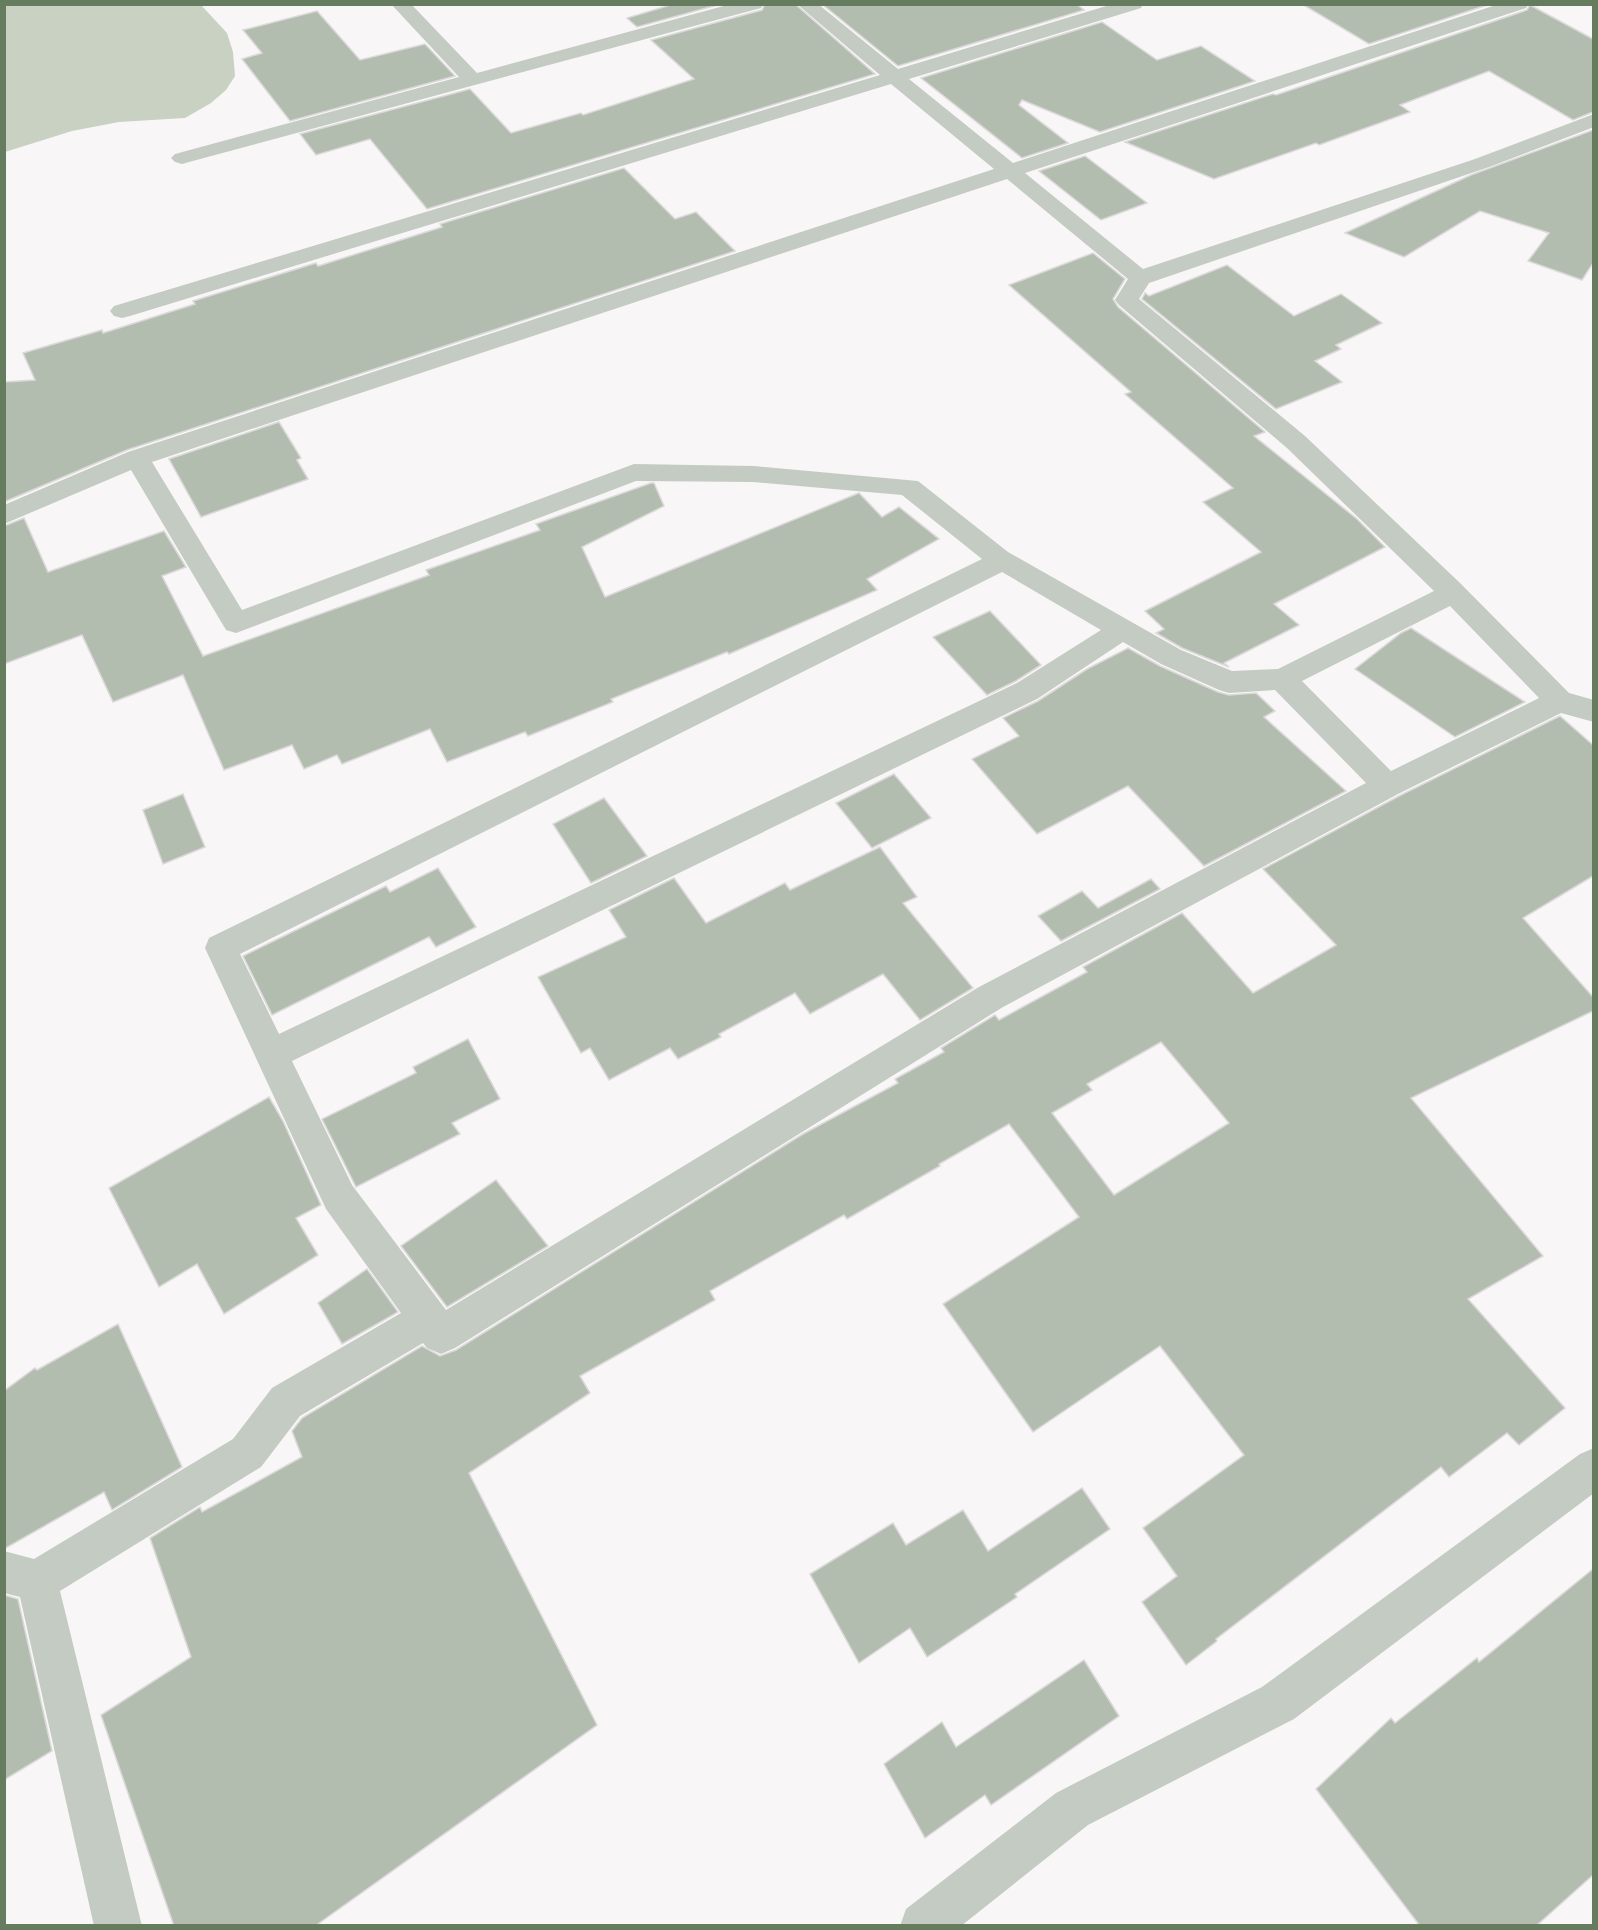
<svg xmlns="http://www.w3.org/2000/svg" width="1598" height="1930" font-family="Roboto,sans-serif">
  <rect width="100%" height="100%" fill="#f9f6f8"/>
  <path fill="#c9d1c3" d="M9 4 201 5 227 33 233 52 235 76 226 90 211 103 185 118 119 122 72 131 5 152 4 7Z"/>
  <g fill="#b3bdaf" stroke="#dbd9da" stroke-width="1.5" fill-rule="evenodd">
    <path d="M674 4H721L637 27 627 18Z"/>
    <path d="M765 4H795L875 74 427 209 370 139 316 155 300 134 470 89 511 133 581 113 583 115 694 79 651 40 762 10Z"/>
    <path d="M822 4H1076L1084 10 898 66Z"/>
    <path d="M1302 4H1490L1369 44Z"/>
    <path d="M1530 5 1593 39V112L1573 120 1489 71 1400 105 1410 112 1319 145 1316 143 1214 179 1125 142 1273 94 1276 95 1527 10Z"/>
    <path d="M317 11 360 60 425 44 455 76 290 121 242 59 262 53 243 30Z"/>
    <path d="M1102 22 1157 60 1201 46 1255 81 1100 132 1022 100 1019 105 1068 143 1022 158 921 78Z"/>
    <path d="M1593 130V263L1582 280 1528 261 1549 233 1480 211 1404 257 1345 233 1471 175Z"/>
    <path d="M1085 156 1147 203 1101 220 1039 171Z"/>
    <path d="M624 168 675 219 696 212 735 251 127 450 4 502V382L35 380 23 353 102 330 103 333 195 304 193 301 316 263 318 266 442 227 440 224Z"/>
    <path d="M1093 253 1125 279 1113 299 1118 307 1265 432 1254 436 1357 519 1385 547 1274 604 1299 625 1224 663 1229 667 1182 648 1156 633 1164 629 1145 611 1261 552 1203 502 1233 488 1125 394 1131 392 1009 285Z"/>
    <path d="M1227 265 1294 316 1341 294 1382 323 1336 345 1341 349 1315 361 1342 382 1276 409 1142 299 1145 293 1149 296Z"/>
    <path d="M279 422 301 458 297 460 308 479 201 517 169 459Z"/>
    <path d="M651 483H654L664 506 582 547 605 597 859 493 882 517 899 507 939 539 867 579 877 590 729 654 727 652 611 699 613 702 528 736 525 732 447 762 430 729 342 764 337 755 304 769 292 745 224 770 183 675 113 702 82 635 4 664V526L24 518 48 572 164 531 186 567 162 576 203 656 429 575 426 570 540 530 536 524Z"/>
    <path d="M990 611 1041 665 1016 681 987 695 933 637Z"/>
    <path d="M1411 628 1525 702 1455 737 1355 669 1401 633Z"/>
    <path d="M1128 648 1160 666 1218 692 1229 695 1256 693 1275 711 1264 717 1346 791 1204 866 1128 786 1037 834 972 759 1019 736 1003 718 1038 701 1087 669Z"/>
    <path d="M1560 716 1593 745V876L1523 918 1593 997V1011L1411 1098 1543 1256 1468 1299 1565 1408 1519 1445 1507 1433 1449 1477 1441 1467 1216 1639 1217 1641 1186 1665 1142 1602 1177 1576 1143 1528 1244 1455 1160 1346 1033 1432 943 1304 1079 1217 1009 1124 939 1164 940 1166 847 1219 844 1215 710 1291 715 1300 580 1376 590 1393 469 1473 597 1725 315 1926H174L101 1715 191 1657 150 1538 200 1507 202 1512 302 1457 292 1431 302 1418 422 1346 440 1356 456 1350 803 1134 898 1083 895 1079 944 1052 941 1048 995 1015 999 1020 1087 972 1083 967 1182 913 1253 993 1336 945 1263 869 1399 796ZM1161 1042 1229 1123 1114 1195 1052 1113 1092 1090 1087 1084Z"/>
    <path d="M894 774 931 818 872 848 836 803Z"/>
    <path d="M183 794 205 847 163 864 143 810Z"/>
    <path d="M604 798 647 856 591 883 553 824Z"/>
    <path d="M880 847 917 897 903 903 973 988 920 1020 883 974 810 1014 795 993 719 1034 721 1037 678 1059 670 1048 609 1080 590 1048 581 1053 538 977 626 937 609 910 674 878 706 923 785 883 790 890Z"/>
    <path d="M438 868 476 927 436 947 429 937 272 1015 243 956 386 886 390 892Z"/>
    <path d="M1151 879 1160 889 1061 941 1038 916 1082 891 1098 908Z"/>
    <path d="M468 1039 500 1099 452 1123 460 1134 356 1187 322 1119 416 1073 413 1067Z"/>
    <path d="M269 1097 283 1121 321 1205 296 1218 318 1255 224 1314 197 1264 159 1287 109 1188Z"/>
    <path d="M496 1180 548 1246 447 1307 401 1246Z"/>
    <path d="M367 1269 398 1312 342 1344 318 1303Z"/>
    <path d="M118 1324 182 1467 112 1510 104 1492 4 1549V1391L35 1368 37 1370Z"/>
    <path d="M1082 1488 1110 1529 1015 1594 1017 1597 927 1657 910 1628 859 1663 810 1574 893 1523 906 1545 963 1510 988 1551Z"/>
    <path d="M1593 1569V1875L1536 1926H1420L1316 1789 1391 1718 1395 1723 1477 1658 1479 1662Z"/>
    <path d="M4 1595 18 1599 52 1751 4 1780Z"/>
    <path d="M1084 1660 1119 1716 991 1805 985 1795 925 1838 884 1764 942 1722 956 1747Z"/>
  </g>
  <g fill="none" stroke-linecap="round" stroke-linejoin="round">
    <g fill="#c4cbc2" fill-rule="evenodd">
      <path d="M391 4H411L477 73 731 4H763L761 8 189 162 182 164 175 162 171 158 175 154 459 77Z"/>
      <path d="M797 4H818L898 69 1113 4H1143L1141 8 909 79 1013 163 1499 4H1528L1526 8 1025 173 1143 269 1475 159 1594 114V127L1489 167 1149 283 1139 299 1305 436 1460 583 1569 693 1594 700V722L1561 713 1398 794 1003 1007 455 1348 441 1354 427 1348 423 1343 300 1416 261 1467 60 1591 142 1926H94L20 1597 4 1593V1551L34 1559 233 1439 272 1388 401 1313 326 1209 205 948 209 938 982 559 902 495 754 482 636 481 236 633 226 630 131 470 4 524V505L128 452 994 169 891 84 130 316 122 318 114 316 110 311 114 306 880 75ZM1007 179 1128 279 1115 300 1119 305 1287 448 1434 591 1278 669 1232 671 1181 650 1008 552 918 481 754 466 634 464 242 610 152 462ZM1002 572 1101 630 1017 683 279 1034 240 954ZM1450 606 1539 698 1391 771 1302 681ZM1123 642 1161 664 1219 690 1229 693 1275 690 1366 783 979 987 446 1310 352 1185 292 1061 1037 699Z"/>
      <path d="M1594 1448V1493L1294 1719 1088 1825 961 1926H900L906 1909 1056 1793 1262 1687 1580 1454Z"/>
    </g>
  </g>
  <rect width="1598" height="1930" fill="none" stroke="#657c5e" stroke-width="12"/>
</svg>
